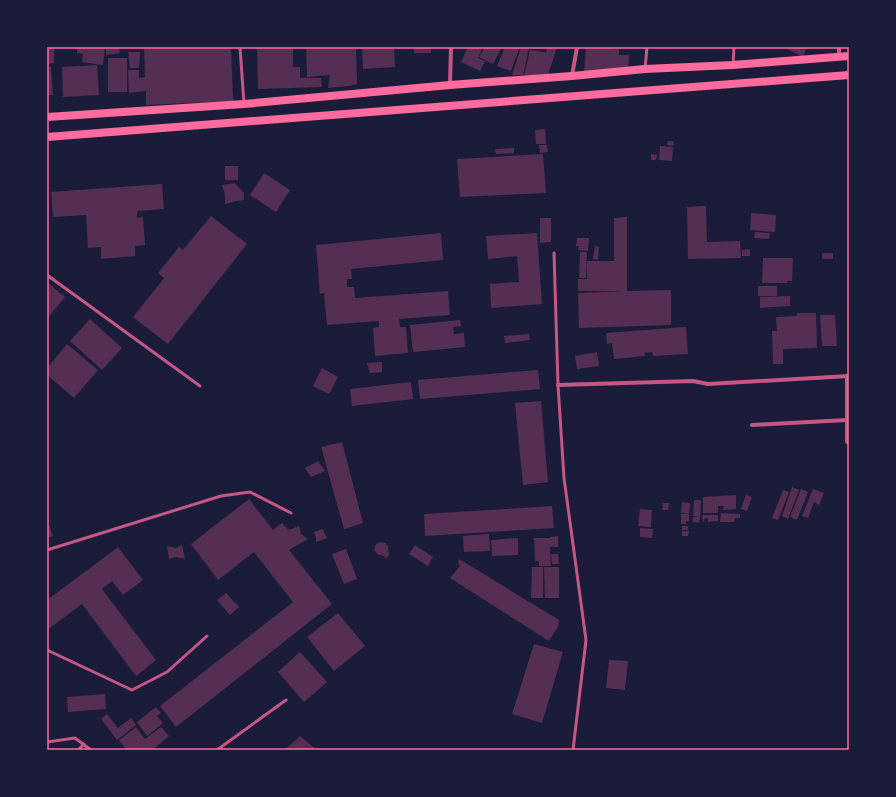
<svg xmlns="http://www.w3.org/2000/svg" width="896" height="797" font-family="Inter,sans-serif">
  <rect width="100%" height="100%" fill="#1b1b3a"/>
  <g fill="#542f53">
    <path d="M77 47 105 48 103 65 82 62 83 54 77 53Z"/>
    <path d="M106 47H119L120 53 106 55Z"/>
    <path d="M144 47H231L233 101 146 105V91L129 93 128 70H139V78L145 77Z"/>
    <path d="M257 47H293V67H300V78H321L322 87 258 89Z"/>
    <path d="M306 47H326V48L334 47H356L357 84 349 86 328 88 330 75 307 77Z"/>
    <path d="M362 47H394L395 67 363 69Z"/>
    <rect x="414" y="47" width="17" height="6"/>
    <path d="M468 47H483L478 58 485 61 480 71 461 62Z"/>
    <path d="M485 47H498L501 49 493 64 479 57Z"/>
    <path d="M505 47H520L511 71 497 66Z"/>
    <path d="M521 47 529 49 523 75H512Z"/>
    <path d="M547 47H557L548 75H524L530 50 546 52Z"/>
    <path d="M586 47H600L619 49V55H629L628 75 584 72Z"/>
    <path d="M788 47H807L803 57 787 49Z"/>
    <path d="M54 48V63L47 64V49Z"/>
    <path d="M128 52H140L139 68H130Z"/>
    <rect x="108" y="58" width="19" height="34"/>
    <path d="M97 65 99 95 63 97 62 67Z"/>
    <path d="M47 67H51L53 95H47Z"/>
    <path d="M545 129 546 144H536L535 130Z"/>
    <path d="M668 141H674L673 146 667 145Z"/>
    <path d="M539 145H547L548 152 540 153Z"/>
    <path d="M660 146 673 147 672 161 659 160Z"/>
    <path d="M514 148V153L496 154 495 149Z"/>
    <path d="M543 154 546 193 460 197 457 159Z"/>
    <path d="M651 154 657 155 656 160H651Z"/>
    <rect x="225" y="166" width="13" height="14"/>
    <path d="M264 173 290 190 276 212 250 195Z"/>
    <path d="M235 183 244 193V200L237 201 225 204V194L222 185Z"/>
    <path d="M162 184 164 209 137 211V218L143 217 145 245 135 246V256L101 259V247L88 248 86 215 53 217 51 192Z"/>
    <path d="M706 206 707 242 740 241 741 258 688 259 687 207Z"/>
    <path d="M751 213 776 215 775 232 750 230Z"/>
    <path d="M211 216 247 244 168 344 133 317 164 278 158 273 179 247 183 250Z"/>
    <path d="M627 217V291L671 290V325L579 328 578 293 624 291H578V279H587V261H614V218Z"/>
    <path d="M540 218H551V242L540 243Z"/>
    <path d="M755 232 770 233 769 239 754 238Z"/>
    <path d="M441 233 443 260 351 269 352 279H347V287H354L355 298 448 291 450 315 399 319 400 327H406L408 353 375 356 373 328 379 327V321L327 325 324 293 320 294 316 245Z"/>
    <path d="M537 233 542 304 491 308 490 284 519 282 517 256 488 259 486 236Z"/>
    <path d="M577 238H589L588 251 578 250 579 246H576Z"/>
    <path d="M595 246 599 247 598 260 593 259Z"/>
    <path d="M750 249V256H742V250Z"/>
    <path d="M580 252H587L586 278H579Z"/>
    <rect x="822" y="253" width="11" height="6"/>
    <path d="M763 258H793L792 281H787V283H762Z"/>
    <path d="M47 282 65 297 47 319Z"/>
    <rect x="758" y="286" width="19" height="10"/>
    <path d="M790 296V306L760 308V297Z"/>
    <path d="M797 313H816L817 348 783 349V364H773L772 331H777L776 317 797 316Z"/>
    <path d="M820 315H835L837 346H822Z"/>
    <path d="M90 319 122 348 102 370 70 341Z"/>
    <path d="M460 320 461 326 453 327 454 334 464 333 465 347 413 352 410 325Z"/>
    <path d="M686 327 688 354 653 356 652 352 644 353 645 356 614 359 612 343 607 344 606 333Z"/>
    <path d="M529 334 530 340 505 343 504 336Z"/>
    <path d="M67 344 98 370 74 398 47 375V368Z"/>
    <path d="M597 352 599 366 577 369 575 356Z"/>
    <path d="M382 362V372L370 373 367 363Z"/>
    <path d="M322 368 338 377 329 394 313 386Z"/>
    <path d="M538 370 540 389 420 399 418 380Z"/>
    <path d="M411 382 413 399 352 406 350 389Z"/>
    <path d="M541 401 548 482 523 485 515 403Z"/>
    <path d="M342 442 363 523 344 529 321 447Z"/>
    <path d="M318 461 325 471 311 477 305 468Z"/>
    <path d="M792 487 799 490 788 519 782 516Z"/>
    <path d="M801 489 808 492 797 520 790 517Z"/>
    <path d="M813 489 824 493 819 505 814 502 808 518 802 516Z"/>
    <path d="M783 490 789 492 778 520 772 518Z"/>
    <path d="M736 495V509L723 510 724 506H718V513H703V497Z"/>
    <path d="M746 495 752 497 747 511 741 509Z"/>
    <path d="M249 499 273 530 282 523 289 530 299 526 301 534 308 539 289 550 332 604 176 727 160 706 293 602 254 552 218 580 191 544Z"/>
    <path d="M694 500H701L700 517 693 516Z"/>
    <path d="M682 502 690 503 689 514 681 513Z"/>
    <path d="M663 503H669L668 510H662Z"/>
    <path d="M552 506 554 528 425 536 424 514Z"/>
    <path d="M640 509 652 510 651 527 638 526Z"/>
    <path d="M721 513 740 514V518H735L734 522H720Z"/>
    <path d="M681 514H689V521H686V524H681Z"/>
    <path d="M702 515H718V521L708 522V518L704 519V522H703Z"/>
    <path d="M693 517H700L699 523 693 522Z"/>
    <path d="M49 524 53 536 47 538V525Z"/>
    <rect x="682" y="526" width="6" height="4"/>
    <path d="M640 528 653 529 652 538 640 537Z"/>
    <path d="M323 529 324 533 327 538 316 542V538L314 532Z"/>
    <path d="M682 531H689L688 536H682Z"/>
    <path d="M489 534 490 551 464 552 463 536Z"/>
    <path d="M558 536V547H550L551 566H539V561H535L534 538H550V537Z"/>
    <path d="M518 538V555L492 556 491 540Z"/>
    <path d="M380 542 385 543 388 546 389 555 386 559 384 556 377 554 374 550 376 544Z"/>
    <path d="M182 545 185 559 176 557 169 559 167 546 176 548Z"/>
    <path d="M415 545 433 557 428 566 409 554Z"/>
    <path d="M118 547 143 580 123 595 112 581 102 589 156 660 136 676 82 604 47 630V600Z"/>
    <path d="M346 549 357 579 344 584 332 554Z"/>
    <path d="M551 554H558L559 564H552Z"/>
    <path d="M459 559 559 620 558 627 549 641 450 578 460 566 458 563Z"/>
    <path d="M532 567H543V598H531Z"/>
    <path d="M544 567H559V598H545Z"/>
    <path d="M226 593 239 607 230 615 217 600Z"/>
    <path d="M338 613 365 646 334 671 307 637Z"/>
    <path d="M534 644 563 652 542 723 512 714Z"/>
    <path d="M300 652 327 682 304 702 278 672Z"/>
    <path d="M609 660 628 661 625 690 606 688Z"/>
    <path d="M105 694 106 709 68 712 67 697Z"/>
    <path d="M156 707 161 713 157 716 163 723 147 736 137 722Z"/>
    <path d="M107 714 118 728 131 718 136 725 117 740 101 719Z"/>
    <path d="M136 727 145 739 161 727 169 736 152 750H127L119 740Z"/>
    <path d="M300 736 317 750H285Z"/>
  </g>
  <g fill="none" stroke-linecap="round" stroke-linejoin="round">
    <g stroke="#c65784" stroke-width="3">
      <path d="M240 47 244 104"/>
      <path d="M733 65 734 47"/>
      <path d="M645 69 647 47"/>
      <path d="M554 253 558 385 564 478 586 640 573 750"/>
      <path d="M47 275 200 386"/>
      <path d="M47 550 221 496 250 492 291 513"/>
      <path d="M47 650 132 690 167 672 207 636"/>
      <path d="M47 742 75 738 91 750"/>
      <path d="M78 750 84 744"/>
      <path d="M217 750 286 700"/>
    </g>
    <g stroke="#c65784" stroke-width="4">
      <path d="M839 57V47"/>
      <path d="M572 76 577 47"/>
      <path d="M450 85 451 47"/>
      <path d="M847 376V442"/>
      <path d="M558 385 693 381 708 384 849 376"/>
      <path d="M752 425 847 420"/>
    </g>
    <g stroke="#ff6b9d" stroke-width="8">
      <path d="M47 117 244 104 450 85 572 76 645 69 733 65 849 56"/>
      <path d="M47 137 849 75"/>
    </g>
  </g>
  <rect width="896" height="797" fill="none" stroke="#1b1b3a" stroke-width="96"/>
  <rect x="48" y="48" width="800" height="701" fill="none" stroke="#ff6b9d" stroke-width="1.5"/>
</svg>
